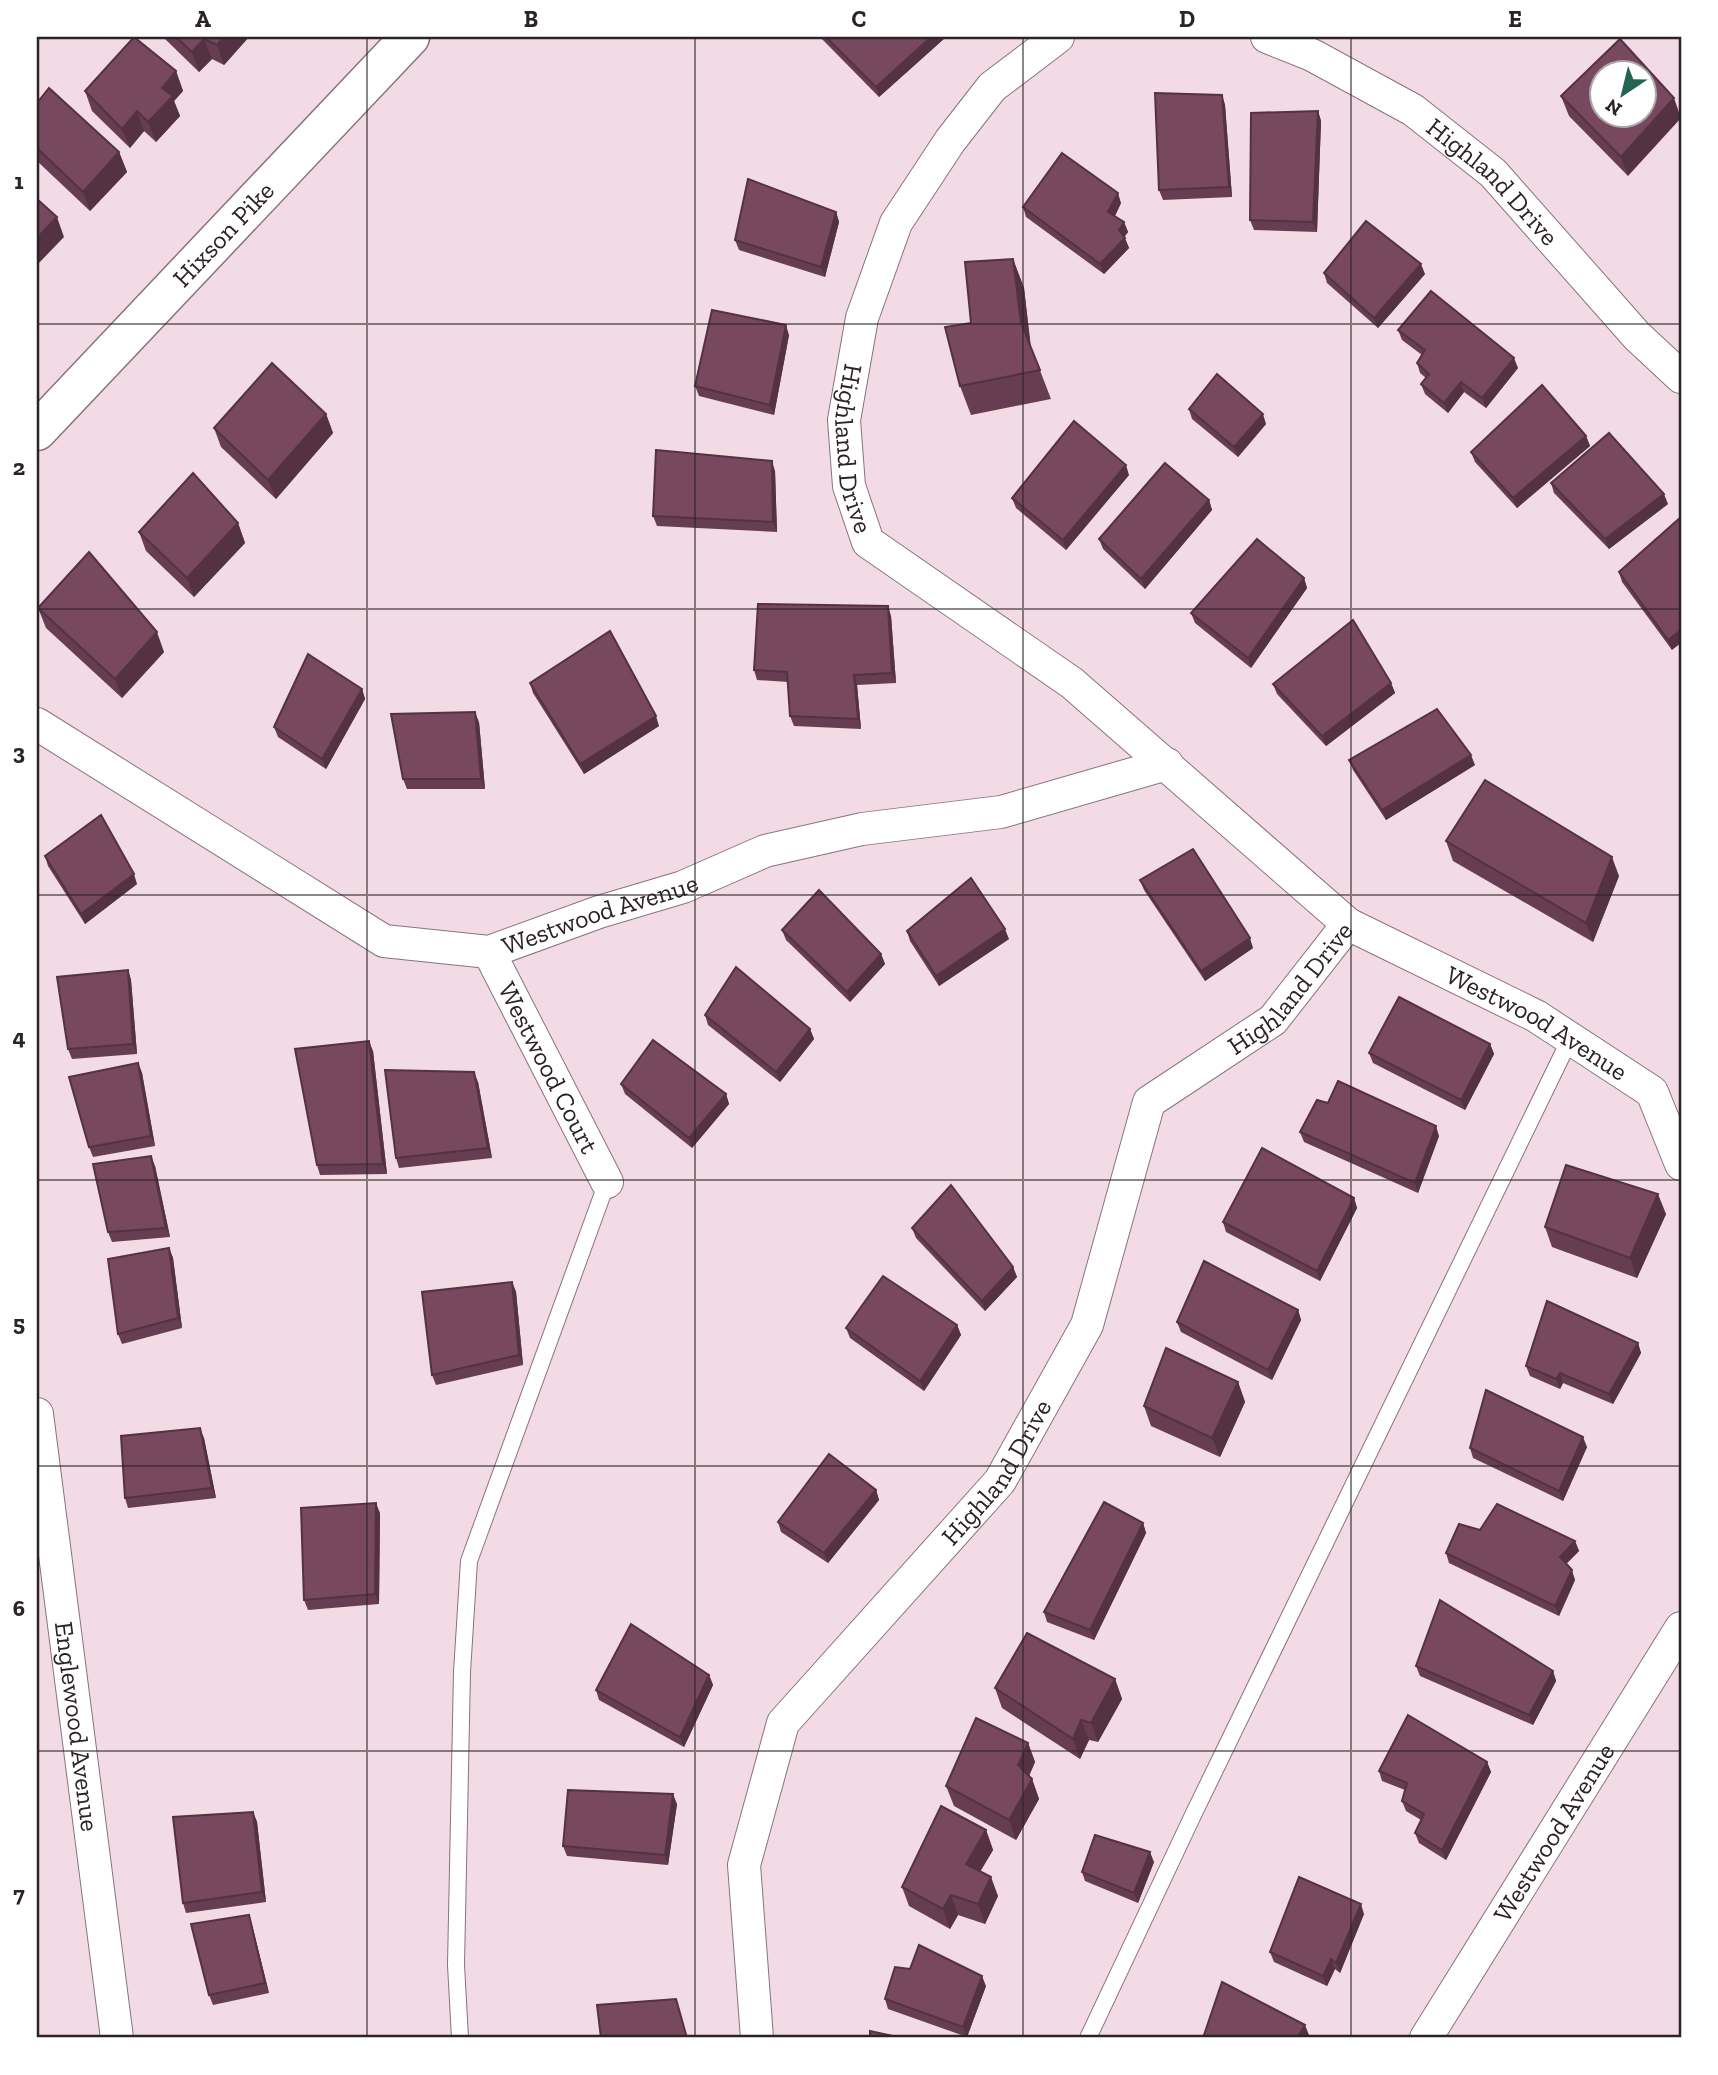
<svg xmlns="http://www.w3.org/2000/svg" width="1718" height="2075" font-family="'Zilla Slab',serif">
  <rect width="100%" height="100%" fill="#f2dbe5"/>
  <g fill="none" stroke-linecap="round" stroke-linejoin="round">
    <defs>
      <g id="lane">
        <path d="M460 2038 456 1965 462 1672 469 1561 607 1182"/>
        <path d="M1088 2038 1194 1813 1570 1039"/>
      </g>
      <g id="street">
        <path id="s1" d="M1058 37 992 87 950 141 896 223 862 318 844 420 849 486 868 542 1072 683 1348 924 1536 1016 1652 1092 1681 1164"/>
        <path id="s2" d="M1267 37 1312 55 1413 110 1493 173 1637 336 1681 377"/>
        <path id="s3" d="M37 724 384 941 489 952 599 912 683 887 765 851 862 829 1001 812 1167 764"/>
        <path id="s4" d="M489 952 607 1182"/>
        <path id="s5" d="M37 1414 117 2038"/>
        <path id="s6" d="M757 2038 744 1865 783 1723 1000 1481 1087 1325 1149 1102 1273 1020 1348 924"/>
        <path id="s7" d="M1426 2038 1681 1628"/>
      </g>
      <g id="primary">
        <path id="s8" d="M37 431 410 37"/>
      </g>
    </defs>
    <use href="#lane" stroke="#88747d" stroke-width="18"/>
    <use href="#street" stroke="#88747d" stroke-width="34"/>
    <use href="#primary" stroke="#88747d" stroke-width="41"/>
    <use href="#lane" stroke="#fff" stroke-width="16"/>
    <use href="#street" stroke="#fff" stroke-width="32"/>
    <use href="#primary" stroke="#fff" stroke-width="38"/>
  </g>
  <g fill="#673e51">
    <path d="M163 37H248V38L224 65 212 59 199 72Z"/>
    <path d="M820 37H946L879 97Z"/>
    <path d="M1620 39 1628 176 1569 116 1561 96Z"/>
    <path d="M176 71 183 91 174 101 180 116 156 142 144 131 130 148 92 111 85 91Z"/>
    <path d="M1222 95 1225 105 1232 197 1163 200 1159 190Z"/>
    <path d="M37 103 119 152 127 172 90 211 37 161Z"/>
    <path d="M1318 111 1321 121 1317 232 1254 230 1250 220Z"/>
    <path d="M1121 203 1115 216 1124 222 1128 232 1124 237 1129 248 1104 274 1026 217 1023 207Z"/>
    <path d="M836 212 839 222 825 277 739 250 735 240Z"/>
    <path d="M1013 259 1024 288 1031 347 1051 399 971 415 960 386 971 323Z"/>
    <path d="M1324 273 1425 274 1378 328 1327 283Z"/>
    <path d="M1398 330 1518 368 1486 408 1464 392 1448 413 1425 394 1421 384 1426 378 1420 373 1417 363 1422 355 1402 340Z"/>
    <path d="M789 335 774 415 699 396 695 386Z"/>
    <path d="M1189 409 1266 424 1238 457 1192 419Z"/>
    <path d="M326 414 333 433 276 499 221 447 214 428Z"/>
    <path d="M1586 436 1590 446 1517 508 1475 462 1471 452Z"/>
    <path d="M775 471 777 532 657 526 653 516Z"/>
    <path d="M1129 475 1066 550 1016 508 1012 498Z"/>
    <path d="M1551 483 1668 504 1609 549 1554 493Z"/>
    <path d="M1209 500 1212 510 1145 589 1103 549 1099 539Z"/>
    <path d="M1681 517 1672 650 1622 582 1619 572Z"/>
    <path d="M238 523 245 543 194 597 146 551 139 532Z"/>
    <path d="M1304 578 1307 588 1251 668 1195 623 1191 613Z"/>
    <path d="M38 608 164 652 122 698 46 628Z"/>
    <path d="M891 616 896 683 857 685 861 729 794 726 790 716 788 682 757 680 754 670Z"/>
    <path d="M530 683 659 726 584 774 533 693Z"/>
    <path d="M1391 683 1395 693 1326 746 1277 694 1273 684Z"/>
    <path d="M362 689 365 699 326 769 278 737 274 727Z"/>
    <path d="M479 722 485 789H407L403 779Z"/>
    <path d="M1349 760 1475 765 1386 820 1353 770Z"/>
    <path d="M1446 841 1619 876 1593 942 1453 861Z"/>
    <path d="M45 856 137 884 85 924 48 866Z"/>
    <path d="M1140 880 1253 948 1205 981 1144 890Z"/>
    <path d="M782 930 881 954 885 964 850 1002 786 940Z"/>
    <path d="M907 931 1009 939 939 986 910 941Z"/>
    <path d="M128 970 131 980 137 1054 72 1059 68 1049Z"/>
    <path d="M705 1015 810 1029 814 1039 780 1082 708 1025Z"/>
    <path d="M1490 1044 1494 1054 1465 1110 1373 1063 1369 1053Z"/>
    <path d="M373 1051 387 1174 320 1175 317 1165Z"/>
    <path d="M138 1063 142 1073 155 1146 93 1157 89 1147Z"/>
    <path d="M478 1082 492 1158 399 1168 396 1158Z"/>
    <path d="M621 1084 726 1094 729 1104 692 1148 625 1094Z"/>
    <path d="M1328 1103 1439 1136 1418 1193 1304 1142 1300 1132Z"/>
    <path d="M155 1166 170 1237 112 1242 108 1232Z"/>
    <path d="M1354 1198 1357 1208 1320 1281 1226 1232 1223 1222Z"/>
    <path d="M1666 1214 1637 1278 1552 1247 1545 1227Z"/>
    <path d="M912 1228 1013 1267 1017 1277 985 1311 916 1238Z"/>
    <path d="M169 1248 173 1258 182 1328 122 1344 118 1334Z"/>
    <path d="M512 1282 516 1292 523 1365 436 1385 432 1375Z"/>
    <path d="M1298 1310 1301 1320 1272 1380 1181 1332 1177 1322Z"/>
    <path d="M957 1325 961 1335 924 1391 850 1338 846 1328Z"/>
    <path d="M1638 1343 1641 1353 1613 1404 1563 1383 1560 1389 1530 1376 1526 1366Z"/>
    <path d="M1238 1382 1245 1402 1220 1457 1151 1426 1144 1406Z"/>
    <path d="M204 1438 216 1498 128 1508 125 1498Z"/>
    <path d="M1587 1447 1563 1501 1473 1458 1470 1448Z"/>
    <path d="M876 1490 879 1500 828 1563 781 1532 778 1522Z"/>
    <path d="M380 1513 379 1604 308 1610 304 1600Z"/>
    <path d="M1143 1523 1146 1533 1094 1640 1047 1622 1044 1612Z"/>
    <path d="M1480 1530 1575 1541 1579 1551 1566 1564 1575 1580 1559 1616 1449 1563 1446 1553Z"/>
    <path d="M1416 1666 1553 1671 1556 1681 1533 1725 1420 1676Z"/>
    <path d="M709 1675 713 1685 684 1747 599 1700 596 1690Z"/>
    <path d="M1115 1679 1122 1699 1098 1742 1089 1740 1080 1759 1002 1708 995 1688Z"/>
    <path d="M1028 1743 1035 1762 1029 1776 1032 1779 1039 1799 1016 1840 954 1806 946 1786Z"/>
    <path d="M1487 1762 1491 1772 1446 1860 1419 1843 1415 1833 1421 1820 1406 1811 1402 1801 1405 1790 1382 1781 1379 1771Z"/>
    <path d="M677 1804 668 1865 567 1856 563 1846Z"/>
    <path d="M253 1812 257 1822 266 1902 186 1913 183 1903Z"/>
    <path d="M986 1830 993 1850 980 1871 998 1896 985 1924 958 1915 950 1929 909 1906 902 1887Z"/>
    <path d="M1154 1862 1138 1903 1085 1881 1082 1872Z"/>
    <path d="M1364 1914 1340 1973 1335 1969 1327 1986 1274 1962 1270 1952Z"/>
    <path d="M252 1925 269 1993 213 2005 209 1995Z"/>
    <path d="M986 1986 967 2037 888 2009 885 1999Z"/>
  </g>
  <g fill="#543242">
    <path d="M224 37 248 38 224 65 217 45Z"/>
    <path d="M931 37H946L879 97 876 87Z"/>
    <path d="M204 39 212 59 199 72 192 52Z"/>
    <path d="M176 71 183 91 174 101 180 116 156 142 148 122 162 88Z"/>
    <path d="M1222 95 1225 105 1232 197 1229 187Z"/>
    <path d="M1674 98 1681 118 1628 176 1621 157Z"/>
    <path d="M137 111 144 131 130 148 122 129Z"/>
    <path d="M1318 111 1321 121 1317 232 1313 222Z"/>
    <path d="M119 152 127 172 90 211 83 192Z"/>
    <path d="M1118 193 1121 203 1112 222 1108 212Z"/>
    <path d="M836 212 839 222 825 277 821 267Z"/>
    <path d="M57 217 64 237 37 265V238Z"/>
    <path d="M1124 222 1128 232 1122 240 1119 230Z"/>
    <path d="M1125 238 1129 248 1104 274 1100 264Z"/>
    <path d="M1013 259 1024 288 1031 352 1021 323Z"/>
    <path d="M1421 264 1425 274 1378 328 1374 318Z"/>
    <path d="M786 325 789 335 774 415 770 405Z"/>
    <path d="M1514 358 1518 368 1486 408 1482 398Z"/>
    <path d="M1461 382 1464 392 1448 413 1444 403Z"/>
    <path d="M326 414 333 433 276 499 268 480Z"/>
    <path d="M1263 414 1266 424 1238 457 1234 447Z"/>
    <path d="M1586 436 1590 446 1517 508 1513 498Z"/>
    <path d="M772 461 775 471 777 532 773 522Z"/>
    <path d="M1126 465 1129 475 1066 550 1063 540Z"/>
    <path d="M1664 494 1668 504 1609 549 1605 539Z"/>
    <path d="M1209 500 1212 510 1145 589 1141 579Z"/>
    <path d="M238 523 245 543 194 597 187 578Z"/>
    <path d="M1304 578 1307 588 1251 668 1248 658Z"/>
    <path d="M888 606 891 616 896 683 892 673Z"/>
    <path d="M1681 630V643L1672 650 1668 640Z"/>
    <path d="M157 632 164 652 122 698 115 679Z"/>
    <path d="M854 675 857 685 861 729 858 719Z"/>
    <path d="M1391 683 1395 693 1326 746 1322 736Z"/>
    <path d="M362 689 365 699 326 769 322 759Z"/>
    <path d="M475 712 479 722 485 789 481 779Z"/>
    <path d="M656 716 659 726 584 774 580 764Z"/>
    <path d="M1471 755 1475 765 1386 820 1382 810Z"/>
    <path d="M1612 857 1619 876 1593 942 1586 923Z"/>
    <path d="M134 874 137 884 85 924 81 914Z"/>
    <path d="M1005 929 1009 939 939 986 936 976Z"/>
    <path d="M1250 938 1253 948 1205 981 1201 971Z"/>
    <path d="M881 954 885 964 850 1002 847 992Z"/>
    <path d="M128 970 131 980 137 1054 133 1044Z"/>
    <path d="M810 1029 814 1039 780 1082 776 1072Z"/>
    <path d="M369 1041 373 1051 387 1174 383 1164Z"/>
    <path d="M1490 1044 1494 1054 1465 1110 1461 1100Z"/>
    <path d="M138 1063 142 1073 155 1146 151 1136Z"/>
    <path d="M474 1072 478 1082 492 1158 488 1148Z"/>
    <path d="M726 1094 729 1104 692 1148 689 1138Z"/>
    <path d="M1436 1126 1439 1136 1418 1193 1415 1183Z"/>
    <path d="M151 1156 155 1166 170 1237 166 1228Z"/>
    <path d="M1658 1194 1666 1214 1637 1278 1630 1258Z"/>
    <path d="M1354 1198 1357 1208 1320 1281 1317 1271Z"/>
    <path d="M169 1248 173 1258 182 1328 178 1318Z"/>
    <path d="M1013 1267 1017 1277 985 1311 982 1301Z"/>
    <path d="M512 1282 516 1292 523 1365 519 1355Z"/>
    <path d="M1298 1310 1301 1320 1272 1380 1268 1370Z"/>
    <path d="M957 1325 961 1335 924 1391 920 1381Z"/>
    <path d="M1638 1343 1641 1353 1613 1404 1609 1394Z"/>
    <path d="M1560 1373 1563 1383 1560 1389 1556 1379Z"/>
    <path d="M1238 1382 1245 1402 1220 1457 1212 1438Z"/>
    <path d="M200 1428 204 1438 216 1498 212 1488Z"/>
    <path d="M1583 1437 1587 1447 1563 1501 1559 1491Z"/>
    <path d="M876 1490 879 1500 828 1563 824 1553Z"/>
    <path d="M376 1503 380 1513 379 1604 375 1594Z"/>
    <path d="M1143 1523 1146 1533 1094 1640 1090 1630Z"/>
    <path d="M1575 1541 1579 1551 1563 1567 1560 1557Z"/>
    <path d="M1572 1570 1575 1580 1559 1616 1555 1606Z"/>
    <path d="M1553 1671 1556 1681 1533 1725 1529 1715Z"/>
    <path d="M709 1675 713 1685 684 1747 680 1737Z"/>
    <path d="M1115 1679 1122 1699 1098 1742 1091 1723Z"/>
    <path d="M1081 1720 1089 1740 1080 1759 1073 1739Z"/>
    <path d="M1028 1743 1035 1762 1025 1785 1018 1765Z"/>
    <path d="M1487 1762 1491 1772 1446 1860 1442 1850Z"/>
    <path d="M1032 1779 1039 1799 1016 1840 1009 1820Z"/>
    <path d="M673 1794 677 1804 668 1865 665 1855Z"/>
    <path d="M253 1812 257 1822 266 1902 262 1892Z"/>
    <path d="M986 1830 993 1850 973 1884 966 1864Z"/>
    <path d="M1150 1852 1154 1862 1138 1903 1134 1893Z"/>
    <path d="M991 1877 998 1896 985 1924 978 1904Z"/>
    <path d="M951 1895 958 1915 950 1929 943 1909Z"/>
    <path d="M1361 1904 1364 1914 1340 1973 1336 1963Z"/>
    <path d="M249 1915 252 1925 269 1993 265 1983Z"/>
    <path d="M1331 1959 1335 1969 1327 1986 1323 1976Z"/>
    <path d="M982 1976 986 1986 967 2037 963 2027Z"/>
    <path d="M1305 2025 1309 2035 1307 2038H1297Z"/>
  </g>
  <g fill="#78485e" stroke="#543242" stroke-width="2" fill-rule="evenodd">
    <path d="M134 37 176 71 162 88 173 96 148 122 137 111 122 129 85 91Z"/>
    <path d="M176 37H224L217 45 204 39 192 52Z"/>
    <path d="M826 37H931L876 87Z"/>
    <path d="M1620 39 1674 98 1621 157 1561 96ZM1602 74H1644V116H1602Z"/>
    <path d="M49 88 119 152 83 192 37 148V103Z"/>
    <path d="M1155 93 1222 95 1229 187 1159 190Z"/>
    <path d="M1318 111 1313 222 1250 220 1251 113Z"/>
    <path d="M1062 153 1118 193 1108 212 1124 222 1119 230 1125 238 1100 264 1023 207Z"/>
    <path d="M748 179 836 212 821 267 735 240Z"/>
    <path d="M37 199 57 217 37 238Z"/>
    <path d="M1366 221 1421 264 1374 318 1324 273Z"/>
    <path d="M1013 259 1021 323 1040 370 960 386 945 327 971 323 965 262Z"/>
    <path d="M1431 291 1514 358 1482 398 1461 382 1444 403 1421 384 1429 374 1417 363 1425 350 1398 330Z"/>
    <path d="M712 310 786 325 770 405 695 386Z"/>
    <path d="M272 363 326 414 268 480 214 428Z"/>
    <path d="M1217 374 1263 414 1234 447 1189 409Z"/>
    <path d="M1542 385 1586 436 1513 498 1471 452Z"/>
    <path d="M1074 421 1126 465 1063 540 1012 498Z"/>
    <path d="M1609 433 1664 494 1605 539 1551 483Z"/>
    <path d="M656 450 772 461 773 522 653 516Z"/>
    <path d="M1165 463 1209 500 1141 579 1099 539Z"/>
    <path d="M193 473 238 523 187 578 139 532Z"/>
    <path d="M1681 517V630L1668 640 1619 572Z"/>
    <path d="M1257 539 1304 578 1248 658 1191 613Z"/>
    <path d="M89 552 157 632 115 679 38 608Z"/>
    <path d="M758 604 888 606 892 673 854 675 858 719 790 716 787 672 754 670Z"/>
    <path d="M1353 620 1391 683 1322 736 1273 684Z"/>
    <path d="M610 631 656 716 580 764 530 683Z"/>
    <path d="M308 654 362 689 322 759 274 727Z"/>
    <path d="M1437 709 1471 755 1382 810 1349 760Z"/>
    <path d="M475 712 481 779H403L391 714Z"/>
    <path d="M1485 780 1612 857 1586 923 1446 841Z"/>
    <path d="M101 815 134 874 81 914 45 856Z"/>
    <path d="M1193 849 1250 938 1201 971 1140 880Z"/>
    <path d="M971 878 1005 929 936 976 907 931Z"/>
    <path d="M819 890 881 954 847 992 782 930Z"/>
    <path d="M736 967 810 1029 776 1072 705 1015Z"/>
    <path d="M128 970 133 1044 68 1049 57 977Z"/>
    <path d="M1399 997 1490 1044 1461 1100 1369 1053Z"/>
    <path d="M653 1040 726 1094 689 1138 621 1084Z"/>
    <path d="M369 1041 383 1164 317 1165 295 1049Z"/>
    <path d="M138 1063 151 1136 89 1147 69 1077Z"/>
    <path d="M385 1070 474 1072 488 1148 396 1158Z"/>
    <path d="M1338 1081 1436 1126 1415 1183 1300 1132 1317 1100 1328 1103Z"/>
    <path d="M1262 1148 1354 1198 1317 1271 1223 1222Z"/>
    <path d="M151 1156 166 1228 108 1232 93 1164Z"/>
    <path d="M1566 1165 1658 1194 1630 1258 1545 1227Z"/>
    <path d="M951 1185 1013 1267 982 1301 912 1228Z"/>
    <path d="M169 1248 178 1318 118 1334 108 1259Z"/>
    <path d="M1204 1261 1298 1310 1268 1370 1177 1322Z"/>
    <path d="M883 1276 957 1325 920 1381 846 1328Z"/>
    <path d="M512 1282 519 1355 432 1375 422 1292Z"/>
    <path d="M1547 1301 1638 1343 1609 1394 1560 1373 1556 1379 1526 1366Z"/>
    <path d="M1166 1348 1238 1382 1212 1438 1144 1406Z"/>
    <path d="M1486 1390 1583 1437 1559 1491 1470 1448Z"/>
    <path d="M200 1428 212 1488 125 1498 121 1436Z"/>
    <path d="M829 1454 876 1490 824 1553 778 1522Z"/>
    <path d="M1104 1502 1143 1523 1090 1630 1044 1612Z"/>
    <path d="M376 1503 375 1594 304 1600 301 1508Z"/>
    <path d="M1497 1504 1575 1541 1560 1557 1572 1570 1555 1606 1446 1553 1459 1524 1480 1530Z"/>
    <path d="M1440 1600 1553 1671 1529 1715 1416 1666Z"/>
    <path d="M631 1624 709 1675 680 1737 596 1690Z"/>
    <path d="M1027 1633 1115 1679 1091 1723 1081 1720 1073 1739 995 1688Z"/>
    <path d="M1408 1715 1487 1762 1442 1850 1415 1833 1424 1814 1402 1801 1407 1783 1379 1771Z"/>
    <path d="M976 1718 1028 1743 1018 1765 1032 1779 1009 1820 946 1786Z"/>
    <path d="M568 1790 673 1794 665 1855 563 1846Z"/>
    <path d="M941 1806 986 1830 966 1864 991 1877 978 1904 951 1895 943 1909 902 1887Z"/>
    <path d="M253 1812 262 1892 183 1903 173 1817Z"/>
    <path d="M1095 1835 1150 1852 1134 1893 1082 1872Z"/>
    <path d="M1299 1877 1361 1904 1336 1963 1331 1959 1323 1976 1270 1952Z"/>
    <path d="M249 1915 265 1983 209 1995 191 1924Z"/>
    <path d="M919 1945 982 1976 963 2027 885 1999 895 1967 910 1969Z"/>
    <path d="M1222 1982 1305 2025 1297 2038H1203Z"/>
    <path d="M676 1999 687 2038H601L597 2005Z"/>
    <path d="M870 2031 902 2038H870Z"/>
  </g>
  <path fill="none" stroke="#2b2326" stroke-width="2" stroke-opacity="0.55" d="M367 37V2038M695 37V2038M1023 37V2038M1351 37V2038M37 324H1681M37 609H1681M37 895H1681M37 1180H1681M37 1466H1681M37 1751H1681"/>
  <g text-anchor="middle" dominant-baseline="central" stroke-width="7" stroke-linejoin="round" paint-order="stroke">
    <g font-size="26" fill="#2b2326" stroke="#fff">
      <text stroke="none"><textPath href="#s2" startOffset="271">Highland Drive</textPath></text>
      <text stroke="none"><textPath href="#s8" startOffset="271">Hixson Pike</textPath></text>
      <text stroke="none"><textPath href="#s1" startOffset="483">Highland Drive</textPath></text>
      <text stroke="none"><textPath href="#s3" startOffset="632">Westwood Avenue</textPath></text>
      <text stroke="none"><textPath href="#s6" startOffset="1239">Highland Drive</textPath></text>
      <text stroke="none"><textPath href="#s1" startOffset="1407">Westwood Avenue</textPath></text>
      <text stroke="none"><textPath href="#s4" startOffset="130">Westwood Court</textPath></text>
      <text stroke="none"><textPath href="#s6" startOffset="651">Highland Drive</textPath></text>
      <text stroke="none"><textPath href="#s5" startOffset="315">Englewood Avenue</textPath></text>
      <text stroke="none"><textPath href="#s7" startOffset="242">Westwood Avenue</textPath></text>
    </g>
  </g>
  <rect width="1718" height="2075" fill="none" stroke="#ffffff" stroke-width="77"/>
  <g transform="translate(1623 94) rotate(215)"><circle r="33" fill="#ffffff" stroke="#aaa7a8" stroke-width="2"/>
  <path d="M0-5L12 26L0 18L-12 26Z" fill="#246452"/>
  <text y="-10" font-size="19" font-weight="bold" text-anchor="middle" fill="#2b2326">N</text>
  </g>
  <rect x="38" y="38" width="1642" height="1998" fill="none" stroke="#2b2326" stroke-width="2.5"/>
  <g font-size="23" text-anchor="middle" font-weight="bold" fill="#2b2326">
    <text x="203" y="27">A</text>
    <text x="531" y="27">B</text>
    <text x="859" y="27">C</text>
    <text x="1187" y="27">D</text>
    <text x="1515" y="27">E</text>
    <text x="19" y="189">1</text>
    <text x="19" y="475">2</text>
    <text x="19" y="760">3</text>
    <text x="19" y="1045">4</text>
    <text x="19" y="1331">5</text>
    <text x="19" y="1616">6</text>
    <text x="19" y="1902">7</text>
  </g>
</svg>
